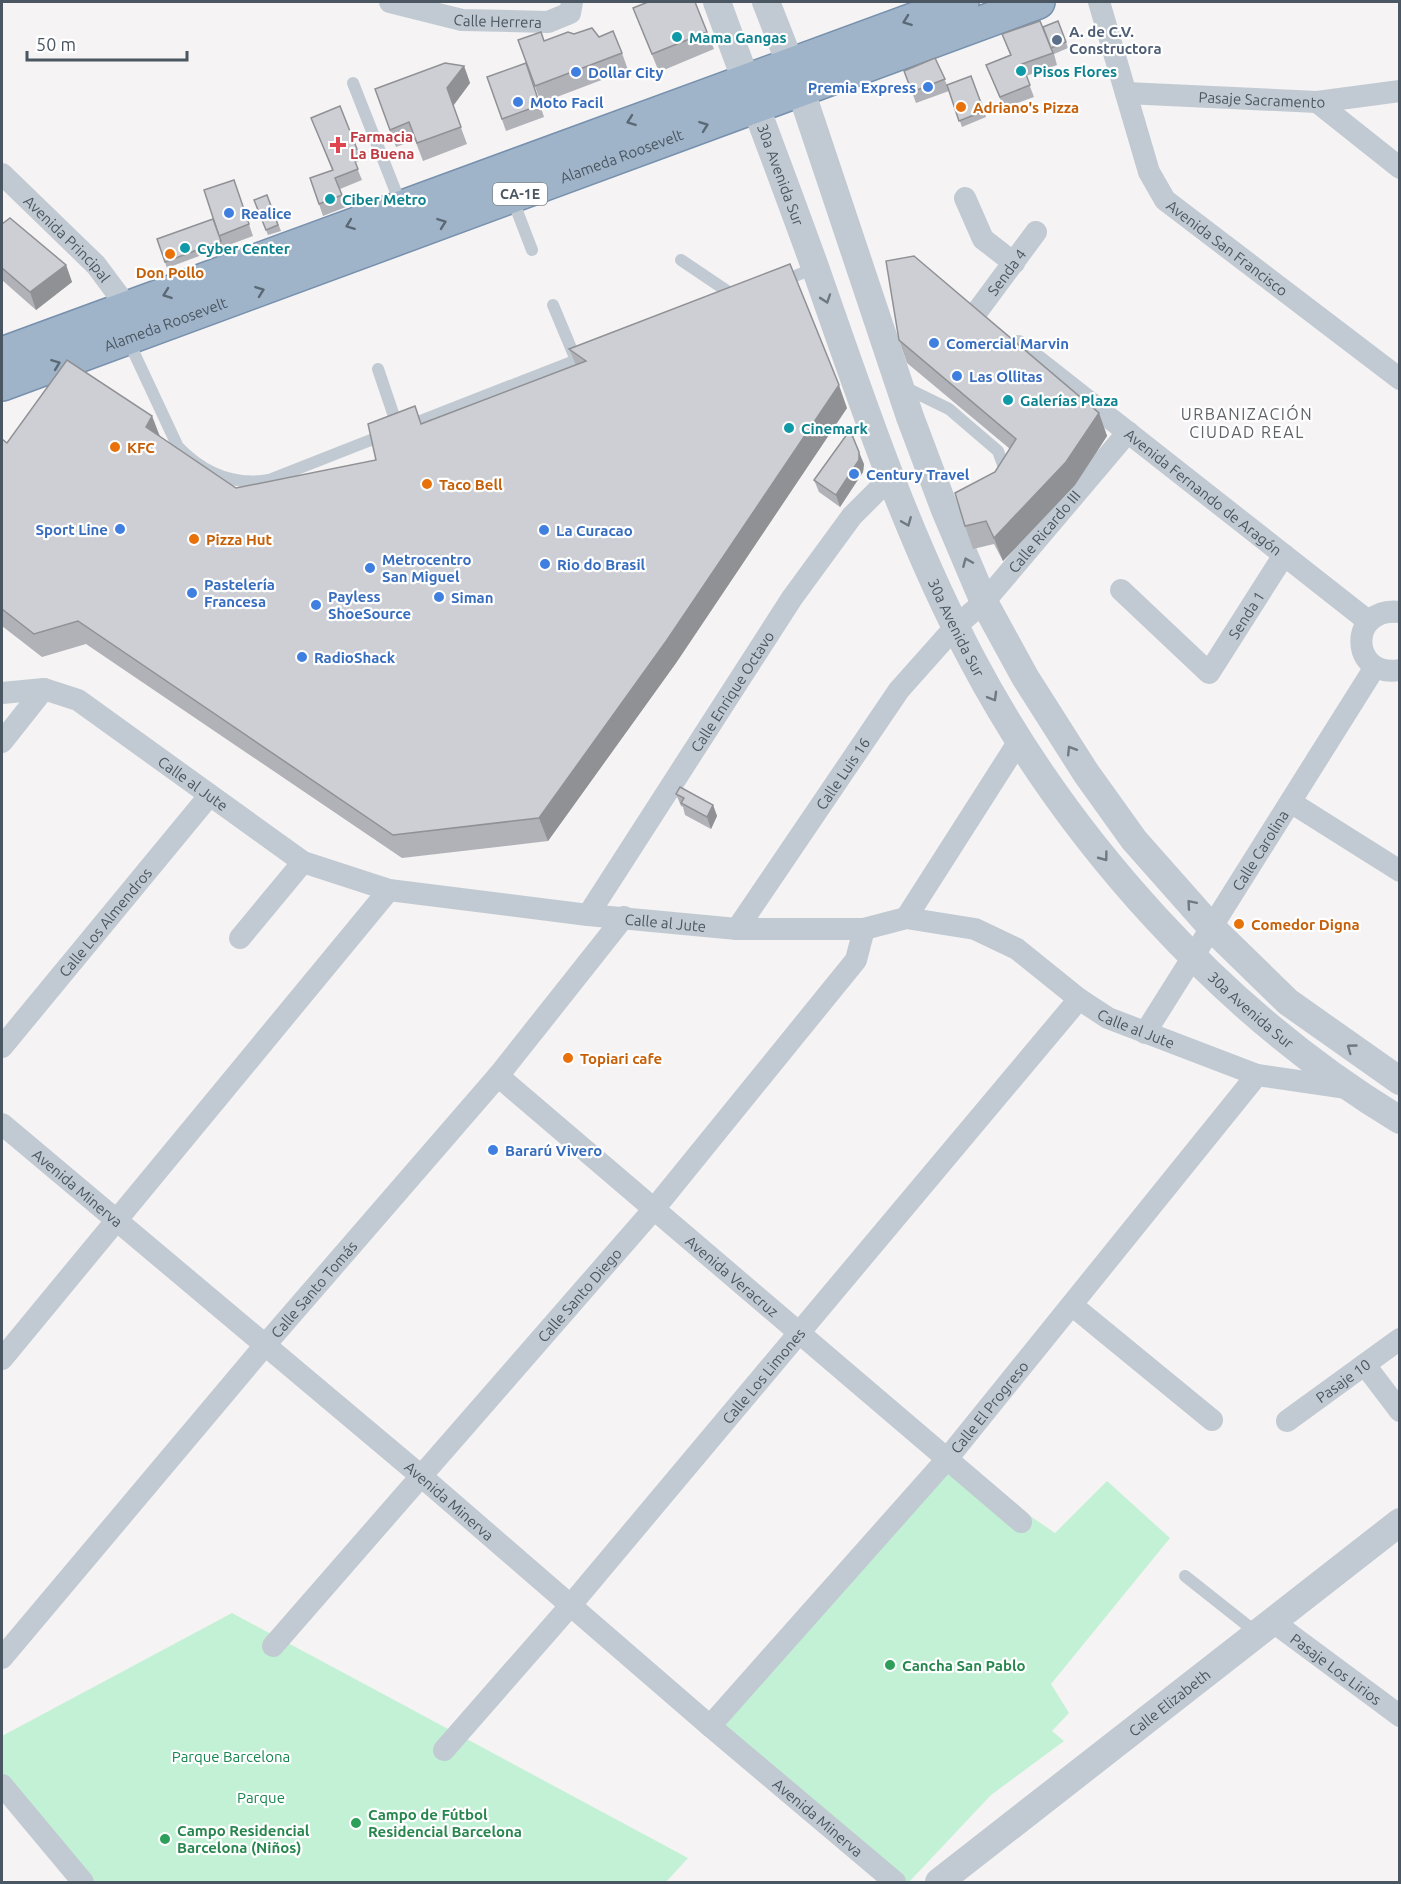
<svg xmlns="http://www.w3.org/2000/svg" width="1401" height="1884" font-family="Ubuntu,sans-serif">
  <rect width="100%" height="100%" fill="#f5f3f3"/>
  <g fill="#c3f1d5">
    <path d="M947 1459 1055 1533 1107 1481 1170 1538 1051 1684 1069 1713 1052 1731 1064 1741 991 1795 909 1882H895L710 1726Z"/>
    <path d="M232 1613 688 1858 666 1882H87L2 1782V1736Z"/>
  </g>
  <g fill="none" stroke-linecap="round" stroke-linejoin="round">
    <defs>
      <g id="trunk">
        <path d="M2 354 962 2"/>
        <path id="s23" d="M2 384 1038 2"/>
      </g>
    </defs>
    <use href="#trunk" stroke="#7690ad" stroke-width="36"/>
    <g stroke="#c1cad2" stroke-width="12">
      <path d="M353 83 401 205"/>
      <path d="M512 198 532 250"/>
      <path d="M681 260 736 297"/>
      <path d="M780 282 815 268"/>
      <path d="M553 305 576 360"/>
      <path d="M128 340 178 447C203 473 234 486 269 480L386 434"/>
      <path d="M378 369 398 428"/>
      <path d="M902 386 949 409 998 451 1006 473"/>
      <path d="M405 427 587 356"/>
      <path d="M1185 1576 1257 1633"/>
    </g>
    <g stroke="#c1cad2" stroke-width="22">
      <path id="s1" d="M390 2 462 20 548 22 570 13 572 2"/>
      <path id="s2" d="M1099 2 1149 172 1165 200 1400 379"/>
      <path id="s3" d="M1126 93 1317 102 1400 91"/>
      <path d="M1317 102 1400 168"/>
      <path id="s4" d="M2 174 96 265 128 308"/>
      <path d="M965 198 983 239 1014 263"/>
      <path id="s5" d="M976 313 1036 232"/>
      <path id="s6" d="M1018 346 1368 621"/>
      <path id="s7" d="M1121 590 1209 673 1284 555"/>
      <path d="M1400 612C1347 606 1350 679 1400 670"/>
      <path id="s8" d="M2 693 44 689 78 700 303 862 389 890 588 915 737 929H864L906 918 975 929 1017 949 1079 999 1108 1018 1257 1075 1347 1088"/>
      <path d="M2 742 44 689"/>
      <path d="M1292 803 1400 871"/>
      <path id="s9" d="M588 915 792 598 852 516 890 478"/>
      <path d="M906 918 1019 741"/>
      <path id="s10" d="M737 929 899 690 956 626 984 602 1128 432"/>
      <path d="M240 938 303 862"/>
      <path id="s11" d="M1145 1033 1375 667"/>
      <path id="s12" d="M2 1047 209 796"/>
      <path id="s13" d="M498 1076 1021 1522"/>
      <path id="s14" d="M2 1124 421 1476 710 1726 895 1882"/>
      <path d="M1073 1306 1212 1420"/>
      <path d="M2 1359 389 890"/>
      <path d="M1365 1365 1400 1411"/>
      <path id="s15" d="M1287 1421 1400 1339"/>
      <path id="s16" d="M1272 1621 1400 1716"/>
      <path id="s17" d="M273 1646 654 1209 856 960 864 929"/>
      <path id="s18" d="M2 1658 266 1344 498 1076 624 917"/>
      <path id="s19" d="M710 1726 947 1459 1257 1075"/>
      <path id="s20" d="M444 1750 570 1606 1079 999"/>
      <path d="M2 1785 83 1882"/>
    </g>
    <g stroke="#c1cad2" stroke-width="28">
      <path id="s21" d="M717 2C749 90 783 178 815 267 862 401 906 535 973 661 1069 842 1224 1014 1400 1120"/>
      <path d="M766 2 801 91 910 417 945 510 984 602 1025 677 1086 773 1134 840 1211 927 1288 1002 1400 1081"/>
      <path id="s22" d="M939 1882 1400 1522"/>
    </g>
    <use href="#trunk" stroke="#9fb4c9" stroke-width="33"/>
  </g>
  <g fill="#b0b2b7">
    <path d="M633 8 707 32 714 49 659 72Z"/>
    <path d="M1058 21 1068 48 1054 54 1057 65 1026 76 1034 97 1004 108 986 65 1010 55 1002 34 1043 27Z"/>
    <path d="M574 34 599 37 622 53 628 70 541 103 518 40 544 41Z"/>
    <path d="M935 58 947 85 971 76 986 117 962 127 949 91 916 103 904 71Z"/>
    <path d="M526 63 544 117 506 131 487 77Z"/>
    <path d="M464 66 470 83 453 106 467 144 423 161 415 140 396 147 375 89Z"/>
    <path d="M311 118 357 149 361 160 355 163 362 180 340 189 346 207 323 216 310 178 332 170Z"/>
    <path d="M234 180 253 236 167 268 157 239 213 219Z"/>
    <path d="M267 195 281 231 268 235 254 200Z"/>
    <path d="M2 224 66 265 72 282 36 310 2 280Z"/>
    <path d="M899 340 1099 413 1107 436 1075 485 1003 561 994 544 973 549 965 526 995 472 1010 449 907 363Z"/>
    <path d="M569 349 847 408 676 663 548 841 402 858 86 644 42 657 2 626V439L7 443 152 416 159 436 236 488 376 460 421 423 576 365Z"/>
    <path d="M864 464 863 472 840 507 819 492 814 480Z"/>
    <path d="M676 794 713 805 717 816 711 829 685 815 683 807 681 806Z"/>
  </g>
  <g fill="#909195">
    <path d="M464 66 470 83 453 106 447 88Z"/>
    <path d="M66 265 72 282 36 310 30 292Z"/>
    <path d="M839 385 847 408 676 663 548 841 539 818Z"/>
    <path d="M1099 413 1107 436 1075 485 1003 561 994 538Z"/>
    <path d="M152 416 161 439 146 427Z"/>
    <path d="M859 452 864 464 863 472 840 507 836 495Z"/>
    <path d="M713 805 717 816 711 829 707 817Z"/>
  </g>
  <g fill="#cdcfd5" stroke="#909195" stroke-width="1.5">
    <path d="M648 2H695L707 32 652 54 633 8Z"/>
    <path d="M1040 21 1053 53 1022 64 1030 85 1000 97 986 65 1011 55 1002 34Z"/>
    <path d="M1058 21 1066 42 1051 48 1043 27Z"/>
    <path d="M592 28 599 37 613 31 622 53 535 86 518 40 541 32 544 41 568 32 574 34Z"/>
    <path d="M935 58 945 79 912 92 904 71Z"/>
    <path d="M445 63 464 66 447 88 461 127 417 143 409 122 390 130 375 89Z"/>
    <path d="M526 63 540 105 502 119 487 77Z"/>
    <path d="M971 76 984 111 959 121 947 85Z"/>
    <path d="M340 106 357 149 351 151 358 169 335 178 342 195 319 204 310 178 333 170 311 118Z"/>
    <path d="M234 180 249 224 219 236 204 190Z"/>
    <path d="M267 195 278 225 266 230 254 200Z"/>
    <path d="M10 218 66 265 30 292 2 268V224Z"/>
    <path d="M213 219 221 241 165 262 157 239Z"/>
    <path d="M914 256 1099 413 1066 462 994 538 986 521 965 526 955 493 995 472 1016 439 899 340 886 261Z"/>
    <path d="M790 264 839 385 667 640 539 818 393 835 78 621 34 634 2 609V439L7 443 67 360 152 416 146 427 236 488 376 460 368 424 415 406 421 424 586 361 569 349Z"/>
    <path d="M850 430 859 452V460L836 495 814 480Z"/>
    <path d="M680 787 713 805 707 817 681 803 684 798 676 794Z"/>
  </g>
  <defs><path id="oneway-chevron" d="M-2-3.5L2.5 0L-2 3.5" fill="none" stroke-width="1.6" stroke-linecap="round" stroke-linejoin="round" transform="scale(1.5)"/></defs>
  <g stroke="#5b6976">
    <use href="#oneway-chevron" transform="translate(907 21) rotate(160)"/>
    <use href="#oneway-chevron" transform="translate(631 121) rotate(160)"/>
    <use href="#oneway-chevron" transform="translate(704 126) rotate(-20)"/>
    <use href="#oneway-chevron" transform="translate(442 223) rotate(-20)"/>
    <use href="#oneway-chevron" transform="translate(350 225) rotate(159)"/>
    <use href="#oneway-chevron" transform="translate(260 291) rotate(-20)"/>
    <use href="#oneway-chevron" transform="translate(167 294) rotate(160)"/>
    <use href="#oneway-chevron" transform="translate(56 364) rotate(-21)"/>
  </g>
  <g stroke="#6e7983">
    <use href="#oneway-chevron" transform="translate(826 299) rotate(71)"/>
    <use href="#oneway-chevron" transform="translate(907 522) rotate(68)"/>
    <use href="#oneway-chevron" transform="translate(967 562) rotate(-113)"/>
    <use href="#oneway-chevron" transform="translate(993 697) rotate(60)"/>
    <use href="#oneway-chevron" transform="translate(1071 750) rotate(-122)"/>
    <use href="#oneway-chevron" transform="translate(1104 857) rotate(53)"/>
    <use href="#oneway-chevron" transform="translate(1191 904) rotate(-131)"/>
    <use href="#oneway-chevron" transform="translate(1351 1048) rotate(-144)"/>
  </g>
  <g fill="#0f9aa8" stroke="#fff" stroke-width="2">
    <circle cx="677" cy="37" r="6"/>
    <circle cx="1021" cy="71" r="6"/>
    <circle cx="330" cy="199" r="6"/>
    <circle cx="185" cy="248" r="6"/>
    <circle cx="1008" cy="400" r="6"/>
    <circle cx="789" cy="428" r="6"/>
  </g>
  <circle fill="#5c6f8a" stroke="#fff" stroke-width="2" cx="1057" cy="40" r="6"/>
  <g fill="#3f7fe0" stroke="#fff" stroke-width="2">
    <circle cx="576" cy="72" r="6"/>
    <circle cx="928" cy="87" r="6"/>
    <circle cx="518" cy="102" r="6"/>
    <circle cx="229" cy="213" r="6"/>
    <circle cx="934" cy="343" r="6"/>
    <circle cx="957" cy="376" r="6"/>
    <circle cx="854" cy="474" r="6"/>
    <circle cx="120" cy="529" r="6"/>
    <circle cx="544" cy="530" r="6"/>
    <circle cx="545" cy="564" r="6"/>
    <circle cx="370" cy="568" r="6"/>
    <circle cx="192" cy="593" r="6"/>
    <circle cx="439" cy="597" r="6"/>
    <circle cx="316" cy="605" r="6"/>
    <circle cx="302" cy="657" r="6"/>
    <circle cx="493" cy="1150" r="6"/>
  </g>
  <g fill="#e8710a" stroke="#fff" stroke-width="2">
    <circle cx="961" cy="107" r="6"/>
    <circle cx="170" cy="254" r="6"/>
    <circle cx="115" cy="447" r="6"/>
    <circle cx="427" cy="484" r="6"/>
    <circle cx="194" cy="539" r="6"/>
    <circle cx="1239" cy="924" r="6"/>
    <circle cx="568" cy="1058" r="6"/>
  </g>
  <path fill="#e0444e" stroke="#fff" stroke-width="2" d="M335 136h6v6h6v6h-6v6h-6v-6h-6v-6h6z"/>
  <g fill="#2e9e5b" stroke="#fff" stroke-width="2">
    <circle cx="890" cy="1665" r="6"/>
    <circle cx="356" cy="1823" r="6"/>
    <circle cx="165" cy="1839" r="6"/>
  </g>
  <g text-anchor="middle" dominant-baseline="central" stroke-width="4.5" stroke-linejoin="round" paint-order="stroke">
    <rect fill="#fff" stroke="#808990" stroke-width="1.5" x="493" y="183" width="54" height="22" rx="4.5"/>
    <g font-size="14" font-weight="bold" fill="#4a5661">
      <text x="520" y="194">CA-1E</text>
    </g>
    <g font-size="15" fill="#4a5661" stroke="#fff">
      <text stroke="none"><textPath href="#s1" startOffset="110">Calle Herrera</textPath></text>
      <text stroke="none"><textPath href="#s3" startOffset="136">Pasaje Sacramento</textPath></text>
      <text stroke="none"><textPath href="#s23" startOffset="660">Alameda Roosevelt</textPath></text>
      <text stroke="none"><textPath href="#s21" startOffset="184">30a Avenida Sur</textPath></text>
      <text stroke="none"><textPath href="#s4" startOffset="92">Avenida Principal</textPath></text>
      <text stroke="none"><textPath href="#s2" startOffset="288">Avenida San Francisco</textPath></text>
      <text stroke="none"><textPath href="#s5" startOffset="51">Senda 4</textPath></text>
      <text stroke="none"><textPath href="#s23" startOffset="174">Alameda Roosevelt</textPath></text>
      <text stroke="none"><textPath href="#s6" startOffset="236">Avenida Fernando de Aragón</textPath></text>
      <text stroke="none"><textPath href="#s10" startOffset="504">Calle Ricardo III</textPath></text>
      <text stroke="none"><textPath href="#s7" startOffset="190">Senda 1</textPath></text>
      <text stroke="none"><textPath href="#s21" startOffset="670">30a Avenida Sur</textPath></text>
      <text stroke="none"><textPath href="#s9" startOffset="266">Calle Enrique Octavo</textPath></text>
      <text stroke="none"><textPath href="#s10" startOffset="188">Calle Luis 16</textPath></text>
      <text stroke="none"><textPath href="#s8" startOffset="220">Calle al Jute</textPath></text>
      <text stroke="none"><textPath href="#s11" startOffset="216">Calle Carolina</textPath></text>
      <text stroke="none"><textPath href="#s12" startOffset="162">Calle Los Almendros</textPath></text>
      <text stroke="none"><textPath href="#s8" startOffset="724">Calle al Jute</textPath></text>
      <text stroke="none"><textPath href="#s21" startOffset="1156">30a Avenida Sur</textPath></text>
      <text stroke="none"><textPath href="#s8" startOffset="1227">Calle al Jute</textPath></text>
      <text stroke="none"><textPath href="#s14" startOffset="99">Avenida Minerva</textPath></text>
      <text stroke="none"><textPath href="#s13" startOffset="308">Avenida Veracruz</textPath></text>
      <text stroke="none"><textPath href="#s18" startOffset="483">Calle Santo Tomás</textPath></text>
      <text stroke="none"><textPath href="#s17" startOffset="466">Calle Santo Diego</textPath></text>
      <text stroke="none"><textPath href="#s20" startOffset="492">Calle Los Limones</textPath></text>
      <text stroke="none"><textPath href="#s15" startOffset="69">Pasaje 10</textPath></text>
      <text stroke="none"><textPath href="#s19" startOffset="424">Calle El Progreso</textPath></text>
      <text stroke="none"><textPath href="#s14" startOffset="585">Avenida Minerva</textPath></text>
      <text stroke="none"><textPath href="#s16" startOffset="80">Pasaje Los Lirios</textPath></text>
      <text stroke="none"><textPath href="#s22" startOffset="292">Calle Elizabeth</textPath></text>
      <text stroke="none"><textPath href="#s14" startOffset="1071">Avenida Minerva</textPath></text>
    </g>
    <g font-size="15" font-weight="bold" fill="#4e5e75" stroke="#fff" text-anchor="start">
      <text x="1069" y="31">A. de C.V.<tspan x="1069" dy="17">Constructora</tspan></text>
    </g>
    <g font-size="15" font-weight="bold" fill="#0d838f" stroke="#fff" text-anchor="start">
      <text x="689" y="37">Mama Gangas</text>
      <text x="1033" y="71">Pisos Flores</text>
      <text x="342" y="199">Ciber Metro</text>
      <text x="197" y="248">Cyber Center</text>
      <text x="1020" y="400">Galerías Plaza</text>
      <text x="801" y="428">Cinemark</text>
    </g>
    <g font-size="15" font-weight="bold" fill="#366cbe" stroke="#fff" text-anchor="start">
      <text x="588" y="72">Dollar City</text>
      <text x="916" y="87" text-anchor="end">Premia Express</text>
      <text x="530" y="102">Moto Facil</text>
      <text x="241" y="213">Realice</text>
      <text x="946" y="343">Comercial Marvin</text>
      <text x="969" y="376">Las Ollitas</text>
      <text x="866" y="474">Century Travel</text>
      <text x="108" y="529" text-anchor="end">Sport Line</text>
      <text x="556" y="530">La Curacao</text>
      <text x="382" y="559">Metrocentro<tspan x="382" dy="17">San Miguel</tspan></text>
      <text x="557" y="564">Rio do Brasil</text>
      <text x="204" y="584">Pastelería<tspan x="204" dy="17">Francesa</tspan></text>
      <text x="328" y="596">Payless<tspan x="328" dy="17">ShoeSource</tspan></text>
      <text x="451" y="597">Siman</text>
      <text x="314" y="657">RadioShack</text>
      <text x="505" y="1150">Bararú Vivero</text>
    </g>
    <g font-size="15" font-weight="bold" fill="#c56008" stroke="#fff" text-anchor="start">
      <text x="973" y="107">Adriano's Pizza</text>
      <text x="170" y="272" text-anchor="middle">Don Pollo</text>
      <text x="127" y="447">KFC</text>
      <text x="439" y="484">Taco Bell</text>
      <text x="206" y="539">Pizza Hut</text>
      <text x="1251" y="924">Comedor Digna</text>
      <text x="580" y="1058">Topiari cafe</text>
    </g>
    <g font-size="15" font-weight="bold" fill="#be3a42" stroke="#fff" text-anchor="start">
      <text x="350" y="136">Farmacia<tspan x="350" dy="17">La Buena</tspan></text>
    </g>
    <g font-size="15" font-weight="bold" fill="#27864d" stroke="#fff" text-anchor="start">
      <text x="902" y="1665">Cancha San Pablo</text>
      <text x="368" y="1814">Campo de Fútbol<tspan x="368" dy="17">Residencial Barcelona</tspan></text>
      <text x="177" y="1830">Campo Residencial<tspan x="177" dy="17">Barcelona (Niños)</tspan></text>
    </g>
    <g font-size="15" fill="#17864f" stroke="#fff">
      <text x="231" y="1756">Parque Barcelona</text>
      <text x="261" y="1797">Parque</text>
    </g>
    <g font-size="16" letter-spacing="1.5" fill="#5f6368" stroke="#fff">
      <text x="1247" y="414">URBANIZACIÓN<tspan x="1247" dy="18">CIUDAD REAL</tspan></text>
    </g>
  </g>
  <rect width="1401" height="1884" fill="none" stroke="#4a5661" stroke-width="6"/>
  <path d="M27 51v9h160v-9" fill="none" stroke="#4a5661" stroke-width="3"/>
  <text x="36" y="51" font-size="18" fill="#4a5661" stroke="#ffffff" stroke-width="4.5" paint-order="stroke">50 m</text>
</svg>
